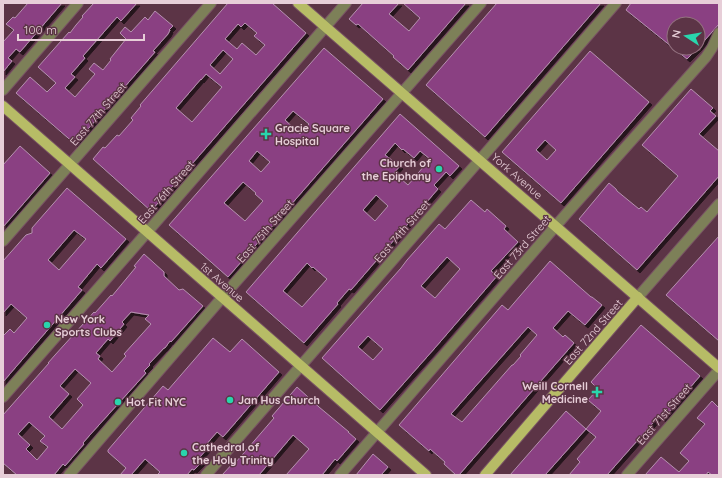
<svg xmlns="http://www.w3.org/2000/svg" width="722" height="478" font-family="Quicksand,sans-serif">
  <defs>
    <filter id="shadow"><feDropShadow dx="3" dy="3" stdDeviation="0" flood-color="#0009"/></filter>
  </defs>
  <rect width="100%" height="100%" fill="#5c3446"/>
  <g fill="#8a4182" stroke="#b690b0" fill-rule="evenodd" filter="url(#shadow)">
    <path d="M28 3H62L20 52 16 49 8 58 12 61 3 72V42L14 30 6 24 13 17 15 18Z"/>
    <path d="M94 3H137L121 21 117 17 83 56 85 58 71 74 75 77 65 88 75 97 95 74 89 69 94 63 103 70 111 60 110 59 126 39 120 33 125 27 131 32 145 17 148 20 155 11 173 26 169 30H170L168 34 153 51 155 52 75 144 16 93 30 77 47 92 56 83 38 67 69 32 70 33 76 25 83 17 82 16Z"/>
    <path d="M228 3H272L306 33 151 211 93 159 103 147 105 148 117 135 119 136 133 120 131 118 141 106 140 105ZM245 23 257 33 254 36 265 45 256 55 242 43 237 49 225 39 238 24 241 27ZM223 50 233 59 220 74 210 65ZM206 74 222 87 192 122 176 108 201 79V80Z"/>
    <path d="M363 3H399L389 14 409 31 420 18 403 3H466L408 70 393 57 394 56 358 24 356 25 349 19Z"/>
    <path d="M497 3H601L485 137 426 85Z"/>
    <path d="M631 3H719V24L698 48V24H674V48H698L687 59 626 10Z"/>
    <path d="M324 48 383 99 228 277 169 225ZM293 111 309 124 300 134 285 120ZM257 151 270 162 261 172 249 161ZM243 182 256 193 255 194 263 201 245 221 224 203Z"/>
    <path d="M590 51 649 102 561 203 502 152ZM545 140 556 150 547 160 536 150Z"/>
    <path d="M691 89 713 108 710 111 716 116 699 134 719 151V176L637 270 579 219 609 183 616 189 617 191 639 209 641 207 647 212 678 176 642 145Z"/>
    <path d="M400 114 459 166 450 176 446 172 434 185 438 189 351 290 349 289 337 303 338 304 304 343 246 292ZM395 143 402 150 403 149 414 158 420 151 430 159 408 185 394 173 400 166 385 155ZM376 195 388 206 375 221 363 210ZM307 263 312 268 313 267 327 279 302 307 283 291Z"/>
    <path d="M20 146 50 173 3 227V165Z"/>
    <path d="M67 188 126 239 101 268 97 264 78 287 82 290 3 382V336L10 329 14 333 27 318 11 304 3 313V261L26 235 32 233V228ZM74 230 86 239 59 270 48 260Z"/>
    <path d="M471 200 485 212 487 209 506 226 504 229 518 242 491 271 497 276 434 349 380 410 322 358 401 268 407 260 439 224 445 229ZM447 257 460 269 435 298 421 286ZM368 336 383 349 373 360 358 347Z"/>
    <path d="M719 236V341L666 295Z"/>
    <path d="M144 254 164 272V276L179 290 183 289 203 306 171 342 170 341 165 348H164L149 364 150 365 144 371 146 373 89 436 83 443 84 444 65 466 63 464 54 475H17L3 463V415L49 363H48L55 355 94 312 95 313 111 295 112 296 136 267 134 266ZM131 312 149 315 145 319 151 324 124 354 126 356 112 372 98 359 100 356 96 353 108 339 110 341 124 324 122 322ZM75 369 91 383 77 399 83 405 62 429 49 417 69 394 60 386ZM29 422 45 436 40 441 48 447 37 460 26 449 30 445 18 434Z"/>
    <path d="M550 261 591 297H592L602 305 585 325 568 311 553 328 563 337 565 335 574 343 459 475H456L444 464 445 462 430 449 429 451 399 425 502 305 508 310ZM528 327 537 335 520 355 521 356 513 365H512L462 422 451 414Z"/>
    <path d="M641 325 700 376 663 419 659 416 607 475H569L580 462 577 459 596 437 586 429 601 411 588 400 598 389 591 382Z"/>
    <path d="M213 338 230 352 242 339 279 372 223 437 217 432 204 447 207 449 200 457 204 460 194 470 192 469 187 475H157L160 472 145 459 131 475H120L126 468 108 452V450L163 386 168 390Z"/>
    <path d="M297 387 319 407 349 432H348L356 439 337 461 335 459 322 475H286L309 449 293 435 259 475H222L235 461 236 462 274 418 272 416Z"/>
    <path d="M712 401 719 408V475H712L708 472 706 475H645L661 457 679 472 689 461 680 453 705 424 697 418Z"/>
    <path d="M566 411 586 429 545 475H510Z"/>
    <path d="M373 454 388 467 381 475H356Z"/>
  </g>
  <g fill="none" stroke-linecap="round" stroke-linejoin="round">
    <defs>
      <g id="minor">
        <path d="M3 90 78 3"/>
        <path d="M3 241 211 3"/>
        <path d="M638 297 719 204"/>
        <path d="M3 397 136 245 346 3"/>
        <path d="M69 475 233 285 481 3"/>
        <path d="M206 475 616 3"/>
        <path d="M340 475 567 213 706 57 712 48 719 33"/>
        <path d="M627 475 719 370"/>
      </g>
      <g id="major">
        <path d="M298 3 719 368"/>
        <path d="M3 106 426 475"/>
        <path d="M485 475 638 297"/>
      </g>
    </defs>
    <use href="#minor" stroke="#785363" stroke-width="12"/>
    <use href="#major" stroke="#785363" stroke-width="12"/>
    <use href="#minor" stroke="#7d8058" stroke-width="10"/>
    <use href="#major" stroke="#b7bc66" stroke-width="10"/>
  </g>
  <g fill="#29d5ad" stroke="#5c3446" stroke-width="1.5">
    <path d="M264 128h4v4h4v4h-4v4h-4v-4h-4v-4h4z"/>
    <circle cx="439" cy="169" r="4"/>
    <circle cx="47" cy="325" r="4"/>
    <path d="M595 386h4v4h4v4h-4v4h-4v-4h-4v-4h4z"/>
    <circle cx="230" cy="400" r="4"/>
    <circle cx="118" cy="402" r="4"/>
    <circle cx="184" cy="453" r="4"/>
  </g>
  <g text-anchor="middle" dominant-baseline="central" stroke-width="3" stroke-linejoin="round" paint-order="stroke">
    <g font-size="11" fill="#e7ced8" stroke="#5c3446">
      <text transform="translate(98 114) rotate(-49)">East 77th Street</text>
      <text transform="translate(517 176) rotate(41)">York Avenue</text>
      <text transform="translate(166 192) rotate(-49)">East 76th Street</text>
      <text transform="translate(265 231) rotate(-49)">East 75th Street</text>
      <text transform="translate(402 231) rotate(-49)">East 74th Street</text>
      <text transform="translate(522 247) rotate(-49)">East 73rd Street</text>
      <text transform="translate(222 282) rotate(41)">1st Avenue</text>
      <text transform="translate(593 332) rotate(-49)">East 72nd Street</text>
      <text transform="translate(664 414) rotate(-49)">East 71st Street</text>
    </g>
    <g font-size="11" font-weight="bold" fill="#e7ced8" stroke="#5c3446" text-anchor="start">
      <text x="275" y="128">Gracie Square<tspan x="275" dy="13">Hospital</tspan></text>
      <text x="431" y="163" text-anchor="end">Church of<tspan x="431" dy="13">the Epiphany</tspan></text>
      <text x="55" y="319">New York<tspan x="55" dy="13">Sports Clubs</tspan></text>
      <text x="588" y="386" text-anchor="end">Weill Cornell<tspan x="588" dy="13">Medicine</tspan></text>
      <text x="238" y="400">Jan Hus Church</text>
      <text x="126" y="402">Hot Fit NYC</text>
      <text x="192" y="447">Cathedral of<tspan x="192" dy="13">the Holy Trinity</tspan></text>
    </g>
  </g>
  <rect width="722" height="478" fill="none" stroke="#e7ced8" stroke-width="8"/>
  <g transform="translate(686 36) rotate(282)"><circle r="19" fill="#5c3446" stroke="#947280"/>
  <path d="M0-3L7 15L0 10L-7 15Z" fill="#29d5ad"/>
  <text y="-6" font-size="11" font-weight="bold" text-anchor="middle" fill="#e7ced8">N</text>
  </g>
  <path d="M18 34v6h126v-6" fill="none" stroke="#e7ced8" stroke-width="2"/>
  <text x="24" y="34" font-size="12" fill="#e7ced8" stroke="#5c3446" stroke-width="3" paint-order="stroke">100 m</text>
</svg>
